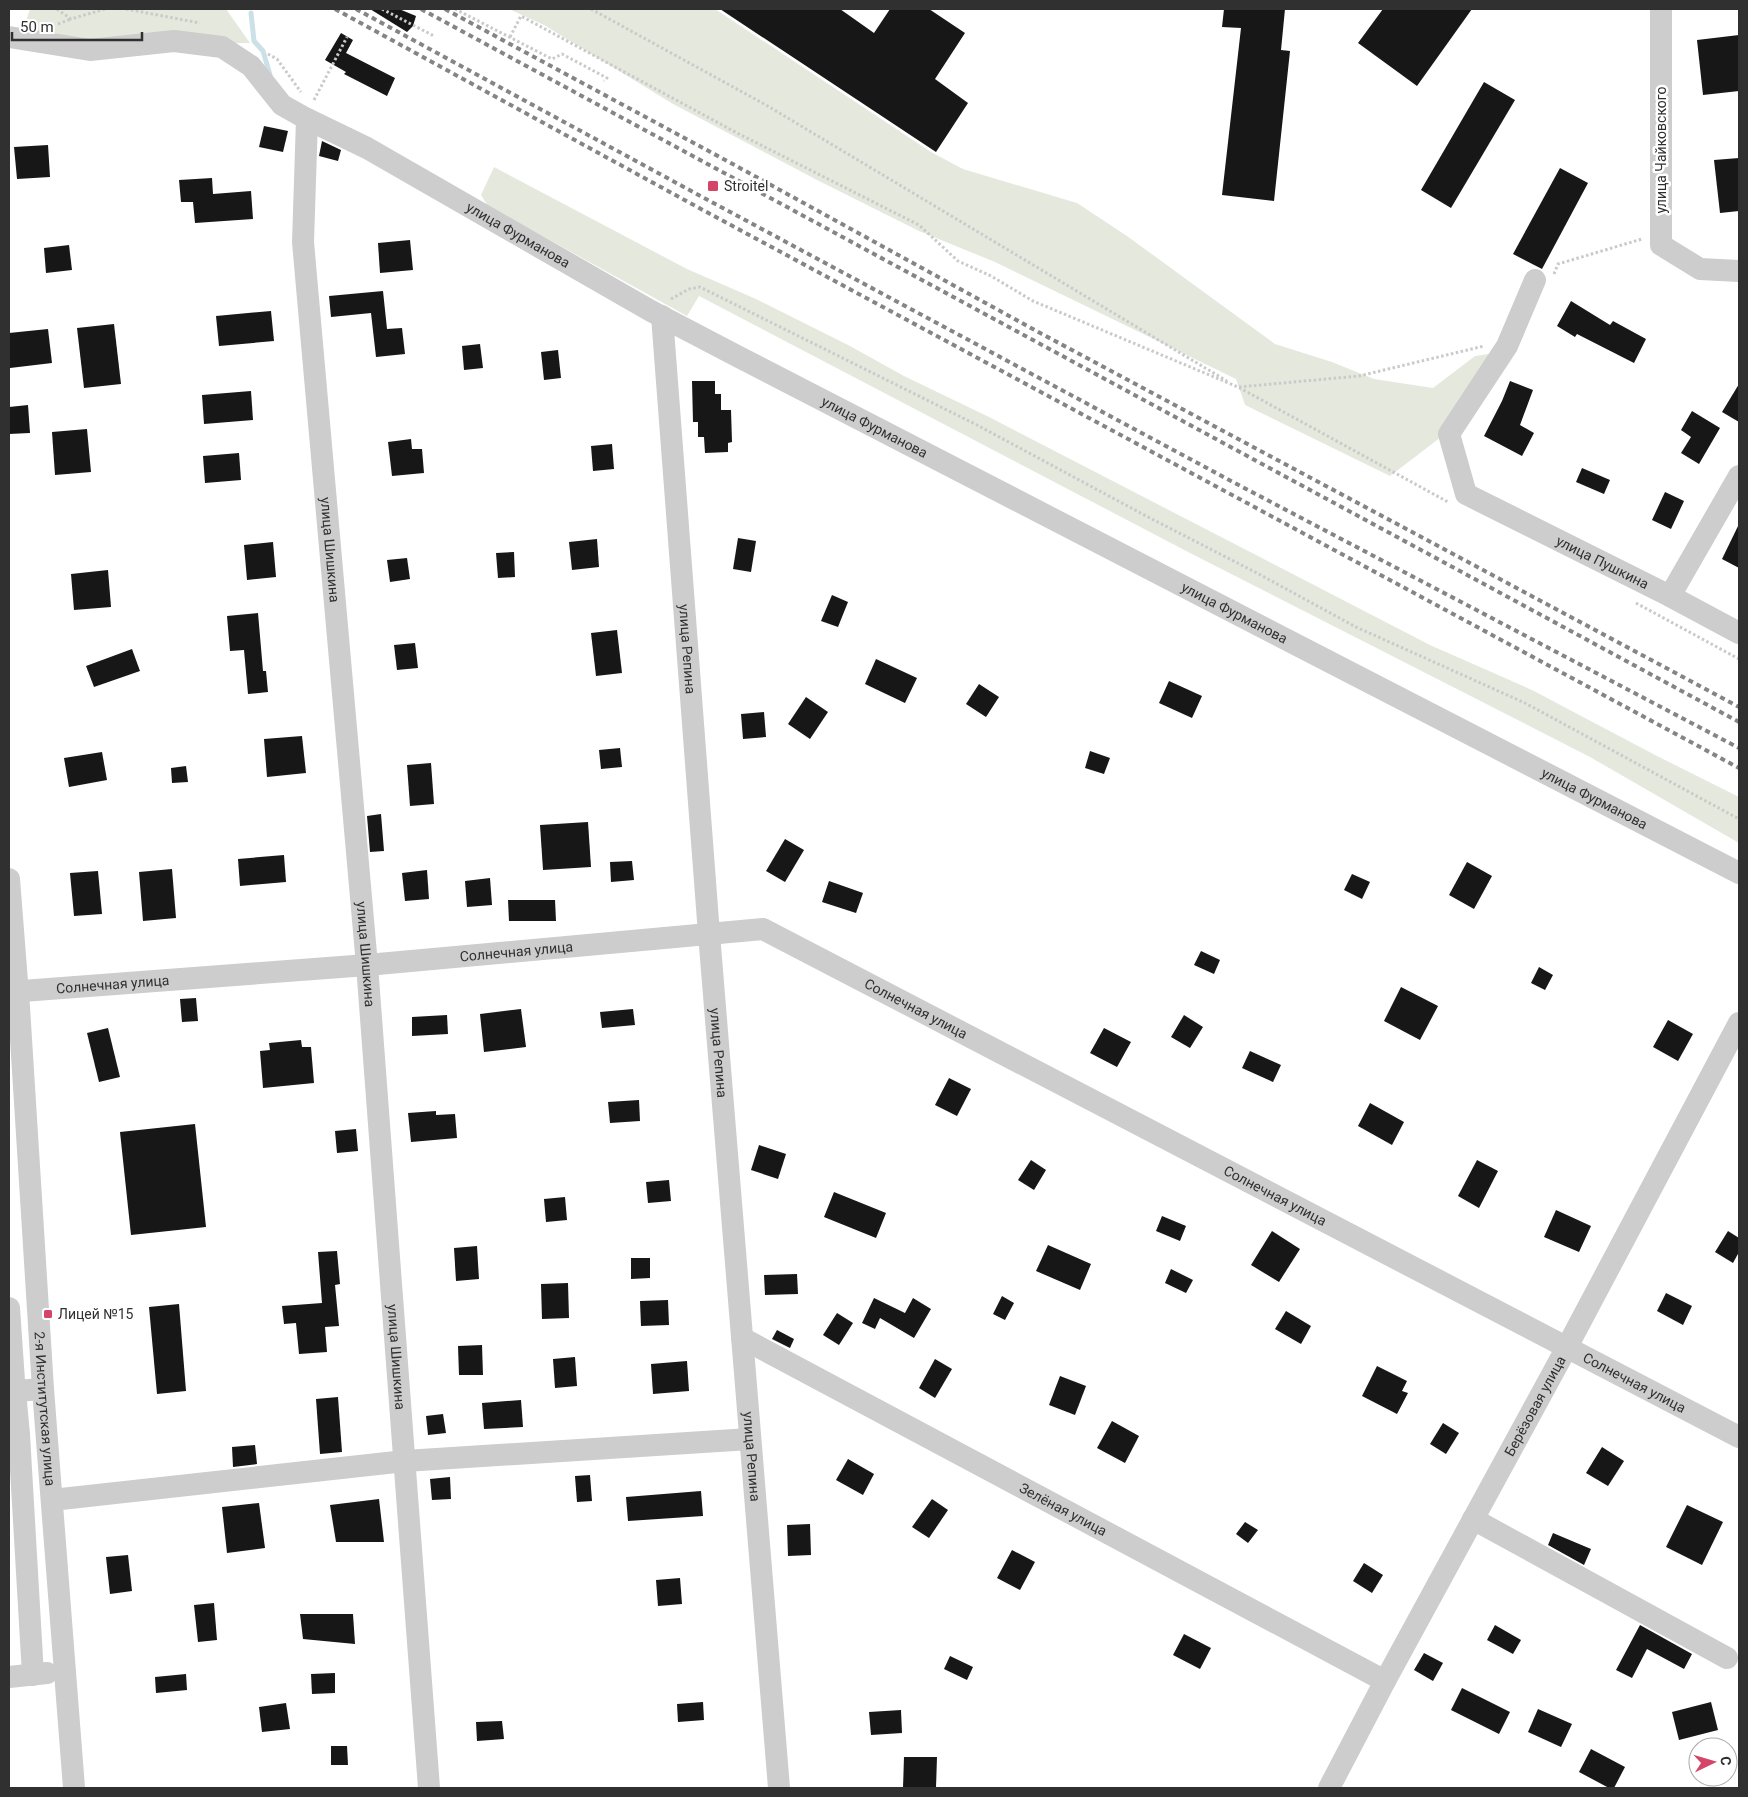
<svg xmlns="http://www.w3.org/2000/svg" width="1748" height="1797" font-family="Roboto,sans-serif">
  <rect width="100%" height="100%" fill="#fff"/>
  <g fill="#e5e9dd">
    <path d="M30 9H226L250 43 91 45 22 33Z"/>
    <path d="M509 9H715L931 152 963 169 1077 203 1127 236 1275 344 1332 362 1374 379 1433 388 1475 356 1488 354 1492 362 1445 434 1390 476 1245 405 1236 379 995 262 919 231 819 181 673 104 544 25Z"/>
    <path d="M494 167 687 269 756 299 850 346 904 376 989 417 1430 645 1532 690 1657 756 1739 797V843L1590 757 1190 553 699 296 687 316 488 206 481 195Z"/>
  </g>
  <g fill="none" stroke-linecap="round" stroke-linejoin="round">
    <path stroke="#cbe1e7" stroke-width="5" d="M251 13 254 41 263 51 270 75"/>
  </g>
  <g fill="#171717">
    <path d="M370 9H399L416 16 413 26 407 32Z"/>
    <path d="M720 9H840L874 33 890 9H929L965 33 935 79 968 103 936 152Z"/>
    <path d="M1224 9H1285L1281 50 1290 51 1274 201 1222 195 1241 28 1222 27Z"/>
    <path d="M1383 9H1472L1417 86 1358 43Z"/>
    <path d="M341 33 353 40 346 53 395 78 387 96 344 74 346 72 325 60Z"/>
    <path d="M1739 35V91L1703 95 1697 40Z"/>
    <path d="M1484 82 1515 100 1451 208 1421 190Z"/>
    <path d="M264 126 288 131 283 152 259 147Z"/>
    <path d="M322 141 341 150 338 161 319 156Z"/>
    <path d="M48 145 50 177 17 179 14 147Z"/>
    <path d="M1739 158V211L1720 213 1714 160Z"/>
    <path d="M1560 168 1588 183 1542 269 1513 254Z"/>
    <path d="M212 178 213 194 251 191 253 219 195 223 193 202H181L179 180Z"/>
    <path d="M410 240 413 270 380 273 378 243Z"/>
    <path d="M69 245 72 270 46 273 44 248Z"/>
    <path d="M383 291 387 329 402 328 405 354 376 357 371 313 331 317 329 296Z"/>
    <path d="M1571 301 1610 325 1613 321 1646 339 1634 363 1577 334 1575 337 1557 326Z"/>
    <path d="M271 311 274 341 219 346 216 316Z"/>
    <path d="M114 324 121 384 84 388 77 328Z"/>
    <path d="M48 329 52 363 10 368 9 333Z"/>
    <path d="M480 344 483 368 464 370 462 346Z"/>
    <path d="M558 350 561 378 544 380 541 352Z"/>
    <path d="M692 381H715V394H721V410H731L732 442 728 443V452L705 453 704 437H698V422H693Z"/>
    <path d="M1510 381 1533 390 1520 425 1534 433 1522 456 1484 436 1502 401Z"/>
    <path d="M1739 384V422L1722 412Z"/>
    <path d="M251 391 253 420 204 424 202 395Z"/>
    <path d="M28 405 30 433 9 434V407Z"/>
    <path d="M1692 411 1720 428 1699 464 1681 453 1691 437 1681 430Z"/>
    <path d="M87 429 91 472 55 475 52 432Z"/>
    <path d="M411 439 412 449H422L424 473 392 476 388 442Z"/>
    <path d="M612 444 614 469 593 471 591 446Z"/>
    <path d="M239 453 241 480 205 483 203 456Z"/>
    <path d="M1582 468 1610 480 1604 494 1576 482Z"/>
    <path d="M1665 492 1684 501 1671 529 1652 520Z"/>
    <path d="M1739 524V568L1722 559Z"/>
    <path d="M738 538 756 541 751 572 733 569Z"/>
    <path d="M597 539 599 567 572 570 569 542Z"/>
    <path d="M273 542 276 577 247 580 244 545Z"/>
    <path d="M514 552 515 577 498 578 496 553Z"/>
    <path d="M407 558 410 579 390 582 387 560Z"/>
    <path d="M108 570 111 607 74 610 71 574Z"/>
    <path d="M832 595 848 602 838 627 821 621Z"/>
    <path d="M258 613 263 671H266L268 692 248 694 244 650 230 651 227 616Z"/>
    <path d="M617 630 622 673 596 676 591 633Z"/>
    <path d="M415 643 418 668 397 670 394 645Z"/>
    <path d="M132 649 140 671 94 687 86 666Z"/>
    <path d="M876 659 917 678 905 703 865 684Z"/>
    <path d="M1169 681 1202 696 1192 718 1159 703Z"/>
    <path d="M979 684 999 697 986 717 966 704Z"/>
    <path d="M806 697 828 712 810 739 788 724Z"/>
    <path d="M764 712 766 737 743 739 741 714Z"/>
    <path d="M302 736 306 773 267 777 264 739Z"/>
    <path d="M620 748 622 767 601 769 599 750Z"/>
    <path d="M1090 751 1110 758 1104 774 1085 768Z"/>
    <path d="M102 752 107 780 69 787 64 758Z"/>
    <path d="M431 763 434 804 410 806 407 765Z"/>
    <path d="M186 766 188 782 172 783 171 768Z"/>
    <path d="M381 814 384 851 370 852 367 816Z"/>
    <path d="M588 822 591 867 543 870 540 825Z"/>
    <path d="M785 839 804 850 785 882 766 871Z"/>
    <path d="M284 855 286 882 240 886 238 859Z"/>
    <path d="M632 861 634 880 611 882 610 862Z"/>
    <path d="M1467 862 1492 876 1474 909 1449 895Z"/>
    <path d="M172 869 176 918 143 921 139 872Z"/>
    <path d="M427 870 429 899 405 901 402 873Z"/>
    <path d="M98 871 102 914 74 916 70 873Z"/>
    <path d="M1352 874 1370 882 1362 899 1344 890Z"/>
    <path d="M490 878 492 905 467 907 465 881Z"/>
    <path d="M829 881 863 893 856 913 822 902Z"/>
    <path d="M508 900H555L556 921H509Z"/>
    <path d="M1201 951 1220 960 1214 974 1194 965Z"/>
    <path d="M1539 967 1553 975 1545 990 1531 983Z"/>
    <path d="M1401 987 1438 1006 1420 1040 1384 1021Z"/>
    <path d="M196 998 198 1021 182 1022 180 999Z"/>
    <path d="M521 1009 526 1047 484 1052 480 1014Z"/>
    <path d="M633 1009 635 1025 602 1028 600 1012Z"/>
    <path d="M447 1015 448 1034 412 1036V1017Z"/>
    <path d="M1184 1015 1203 1027 1190 1048 1171 1037Z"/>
    <path d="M1668 1020 1693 1034 1678 1061 1653 1047Z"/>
    <path d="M108 1028 120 1077 99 1082 87 1033Z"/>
    <path d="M1104 1028 1131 1042 1117 1067 1090 1053Z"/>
    <path d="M301 1040 302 1047H311L314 1083 263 1088 260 1051 270 1050 269 1043Z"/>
    <path d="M1250 1051 1281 1065 1273 1082 1242 1068Z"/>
    <path d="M949 1078 971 1089 957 1116 935 1105Z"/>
    <path d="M639 1100 640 1121 610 1123 608 1102Z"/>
    <path d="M1370 1103 1404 1122 1392 1145 1358 1126Z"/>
    <path d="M436 1111V1115L455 1114 457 1138 411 1142 408 1113Z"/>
    <path d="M195 1124 206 1227 131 1235 120 1132Z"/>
    <path d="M356 1129 358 1151 337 1153 335 1131Z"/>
    <path d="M759 1145 786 1154 778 1179 751 1170Z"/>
    <path d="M1031 1160 1046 1170 1034 1190 1018 1180Z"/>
    <path d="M1477 1160 1498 1171 1479 1208 1458 1196Z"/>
    <path d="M669 1180 671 1201 648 1203 646 1182Z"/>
    <path d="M834 1192 886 1213 876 1238 824 1217Z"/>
    <path d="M565 1197 567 1220 546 1222 544 1199Z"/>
    <path d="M1556 1210 1591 1226 1579 1252 1544 1237Z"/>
    <path d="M1162 1216 1186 1226 1180 1241 1156 1231Z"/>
    <path d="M1272 1231 1300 1249 1279 1282 1251 1265Z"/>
    <path d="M1728 1231 1739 1238V1252L1733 1263 1715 1252Z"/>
    <path d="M1048 1245 1091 1264 1080 1290 1036 1271Z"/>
    <path d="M477 1246 479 1279 456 1281 454 1248Z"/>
    <path d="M337 1251 340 1284 335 1285 339 1326 325 1327 327 1352 299 1354 296 1323 284 1324 282 1306 322 1303 318 1252Z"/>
    <path d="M631 1258H650V1278L631 1279Z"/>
    <path d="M1171 1269 1193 1280 1186 1293 1165 1283Z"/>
    <path d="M797 1274 798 1294 765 1295 764 1275Z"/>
    <path d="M568 1283 569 1318 542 1319 541 1284Z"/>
    <path d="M1666 1293 1692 1306 1683 1325 1657 1311Z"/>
    <path d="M1002 1296 1014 1303 1005 1320 993 1314Z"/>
    <path d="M874 1298 905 1313 913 1298 931 1309 914 1338 880 1318 875 1329 862 1323Z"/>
    <path d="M668 1300 669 1325 641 1326 640 1301Z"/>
    <path d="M179 1304 186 1391 157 1394 149 1307Z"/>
    <path d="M1286 1311 1311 1326 1301 1344 1275 1329Z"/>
    <path d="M837 1313 853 1323 839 1345 823 1335Z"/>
    <path d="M777 1330 794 1339 790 1348 772 1339Z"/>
    <path d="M482 1345 483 1375H459L458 1346Z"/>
    <path d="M575 1357 577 1386 555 1388 553 1359Z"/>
    <path d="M935 1359 952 1369 935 1398 919 1388Z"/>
    <path d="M687 1361 689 1391 653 1394 651 1364Z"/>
    <path d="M1377 1366 1407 1381 1402 1391 1408 1393 1397 1414 1362 1396Z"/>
    <path d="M1060 1376 1086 1386 1075 1415 1049 1405Z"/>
    <path d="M338 1397 342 1452 320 1454 316 1399Z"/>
    <path d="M521 1400 523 1427 484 1429 482 1403Z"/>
    <path d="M443 1414 446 1433 428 1435 426 1416Z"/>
    <path d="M1112 1421 1139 1436 1125 1463 1097 1448Z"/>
    <path d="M1443 1423 1459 1433 1446 1454 1430 1444Z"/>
    <path d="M255 1445 257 1464 233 1467 232 1447Z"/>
    <path d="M1602 1447 1624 1461 1608 1486 1586 1473Z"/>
    <path d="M848 1459 874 1474 863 1495 836 1480Z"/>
    <path d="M590 1475 592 1501 577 1502 575 1476Z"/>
    <path d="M450 1477 451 1499 432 1500 430 1479Z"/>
    <path d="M701 1491 703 1516 628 1521 626 1497Z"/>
    <path d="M379 1499 384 1542H336L330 1505Z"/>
    <path d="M932 1499 948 1510 929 1538 912 1527Z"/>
    <path d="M259 1503 265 1548 227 1553 222 1507Z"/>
    <path d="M1687 1505 1723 1522 1702 1565 1666 1547Z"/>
    <path d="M1245 1522 1258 1530 1248 1543 1236 1534Z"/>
    <path d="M810 1524 811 1555 788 1556 787 1525Z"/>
    <path d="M1553 1533 1591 1549 1584 1565 1548 1545Z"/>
    <path d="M1012 1550 1035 1562 1020 1590 997 1578Z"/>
    <path d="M128 1555 132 1591 110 1594 106 1557Z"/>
    <path d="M1364 1563 1383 1575 1372 1593 1353 1581Z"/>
    <path d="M680 1578 682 1604 658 1606 656 1580Z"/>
    <path d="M214 1603 217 1640 198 1642 194 1605Z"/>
    <path d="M300 1614H353L355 1644 303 1639Z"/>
    <path d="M1495 1625 1521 1640 1513 1654 1487 1640Z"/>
    <path d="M1640 1625 1692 1654 1684 1669 1647 1649 1632 1678 1616 1670Z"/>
    <path d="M1184 1634 1211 1648 1200 1669 1173 1655Z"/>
    <path d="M1424 1653 1443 1663 1433 1681 1414 1670Z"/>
    <path d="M950 1656 973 1667 967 1680 944 1669Z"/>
    <path d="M335 1673V1693L312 1694 311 1674Z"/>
    <path d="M186 1674 187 1690 156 1693 155 1677Z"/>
    <path d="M1462 1688 1510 1712 1499 1734 1451 1710Z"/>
    <path d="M703 1702 704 1720 678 1722 677 1704Z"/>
    <path d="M1711 1702 1718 1730 1679 1740 1672 1712Z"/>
    <path d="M286 1703 290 1729 262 1732 259 1707Z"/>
    <path d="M1538 1709 1572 1724 1561 1747 1528 1732Z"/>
    <path d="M901 1710 902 1733 871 1735 869 1712Z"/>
    <path d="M502 1721 504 1739 477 1741 476 1722Z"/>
    <path d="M331 1746H347L348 1765H331Z"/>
    <path d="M1591 1749 1625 1767 1614 1788H1609L1579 1772Z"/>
    <path d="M904 1757H937L936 1788H903Z"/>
  </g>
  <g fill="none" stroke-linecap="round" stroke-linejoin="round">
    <g stroke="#cacaca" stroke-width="3" stroke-dasharray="2.5 2.5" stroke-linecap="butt">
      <path d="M57 9 71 19 105 9"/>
      <path d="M126 9 200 23"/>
      <path d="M382 9 434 36"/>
      <path d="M455 9 552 59 562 54 607 78 604 81"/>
      <path d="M591 9 766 105 1227 381"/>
      <path d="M58 24 71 19"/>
      <path d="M510 37 521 16 737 133 919 225 958 261 991 276 1033 301 1238 387 1448 502"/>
      <path d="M268 54 277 59 301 92"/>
      <path d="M314 100 347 37"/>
      <path d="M1554 274 1558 264 1642 239"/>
      <path d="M671 299 689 289 700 287 977 425 1148 517 1255 572 1356 627 1525 703 1739 819"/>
      <path d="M1239 387 1359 376 1484 346"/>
      <path d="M1636 603 1739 659"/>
    </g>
    <g stroke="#cdcdcd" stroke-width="22">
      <path d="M1661 9V245L1700 269 1739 271"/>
      <path id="s1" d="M9 37 90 50 174 41 222 47 251 66 282 105 307 119 367 148 651 311 737 356 1739 873"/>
      <path id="s2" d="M307 119 303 242 367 965 429 1788"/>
      <path id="s3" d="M1535 280 1507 346 1449 434 1466 494 1670 596 1739 633"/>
      <path id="s4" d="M662 316 709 934 779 1788"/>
      <path d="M1670 596 1739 476"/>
      <path id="s5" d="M9 879 19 1007 43 1389 74 1788"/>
      <path id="s6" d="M9 992 367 965 763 929 1739 1437"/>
      <path d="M9 1308 14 1381"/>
      <path id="s7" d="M742 1338 1385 1681"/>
      <path d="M19 1435 33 1675"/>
      <path d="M9 1436 19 1435 15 1391 43 1389"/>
      <path d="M52 1500 405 1461 750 1439"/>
      <path d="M1473 1519 1727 1658"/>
      <path d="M9 1677 47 1673"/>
      <path id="s8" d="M1329 1788 1385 1681 1567 1347 1739 1023"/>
    </g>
    <g stroke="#858585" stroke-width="4" stroke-dasharray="5 4" stroke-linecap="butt">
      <path d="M335 9 701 209 1739 768"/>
      <path d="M356 9 706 199 1231 481 1739 748"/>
      <path d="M421 9 1739 722"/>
      <path d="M445 9 729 162 1042 334 1739 707"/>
    </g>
  </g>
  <g fill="#d44568" stroke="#fff" stroke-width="2">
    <rect x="707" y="180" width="12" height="12" rx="2.5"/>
    <rect x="43" y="1309" width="10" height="10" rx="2.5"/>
  </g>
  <g text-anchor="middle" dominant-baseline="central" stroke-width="5" stroke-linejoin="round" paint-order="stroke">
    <g font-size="14" fill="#303030" stroke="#fff">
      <text transform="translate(1661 150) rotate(-90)">улица Чайковского</text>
      <text stroke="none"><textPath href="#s1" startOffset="569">улица Фурманова</textPath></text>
      <text stroke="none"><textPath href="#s1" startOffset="974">улица Фурманова</textPath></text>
      <text stroke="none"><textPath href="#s2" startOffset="432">улица Шишкина</textPath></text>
      <text stroke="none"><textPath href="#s3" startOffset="392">улица Пушкина</textPath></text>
      <text stroke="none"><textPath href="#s1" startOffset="1379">улица Фурманова</textPath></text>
      <text stroke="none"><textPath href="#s4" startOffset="334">улица Репина</textPath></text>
      <text stroke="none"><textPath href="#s1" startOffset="1784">улица Фурманова</textPath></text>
      <text stroke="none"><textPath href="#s6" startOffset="509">Солнечная улица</textPath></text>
      <text stroke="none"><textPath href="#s2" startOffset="838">улица Шишкина</textPath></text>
      <text stroke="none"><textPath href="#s6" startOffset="104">Солнечная улица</textPath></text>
      <text stroke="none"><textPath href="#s6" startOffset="929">Солнечная улица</textPath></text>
      <text stroke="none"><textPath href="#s4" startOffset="739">улица Репина</textPath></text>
      <text stroke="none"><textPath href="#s6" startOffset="1334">Солнечная улица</textPath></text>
      <text stroke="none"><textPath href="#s2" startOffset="1242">улица Шишкина</textPath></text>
      <text stroke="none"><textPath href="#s6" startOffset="1739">Солнечная улица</textPath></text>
      <text stroke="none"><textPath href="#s8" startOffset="434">Берёзовая улица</textPath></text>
      <text stroke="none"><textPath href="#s5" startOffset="531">2-я Институтская улица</textPath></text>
      <text stroke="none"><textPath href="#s4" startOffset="1144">улица Репина</textPath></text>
      <text stroke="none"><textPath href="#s7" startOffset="364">Зелёная улица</textPath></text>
    </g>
    <g font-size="14" fill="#303030" stroke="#fff" text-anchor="start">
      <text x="724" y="186">Stroitel</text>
      <text x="58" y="1314">Лицей №15</text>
    </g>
  </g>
  <rect width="1748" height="1797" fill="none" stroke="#303030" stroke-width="20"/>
  <g transform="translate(1713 1762) rotate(85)"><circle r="24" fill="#ffffff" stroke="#acacac"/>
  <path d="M0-4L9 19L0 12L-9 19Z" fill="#d44568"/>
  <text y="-8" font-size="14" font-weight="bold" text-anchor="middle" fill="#303030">С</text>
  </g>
  <path d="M12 32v8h130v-8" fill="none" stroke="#303030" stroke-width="2.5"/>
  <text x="20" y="32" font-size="15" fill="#303030" stroke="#ffffff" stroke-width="4" paint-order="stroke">50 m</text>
</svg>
